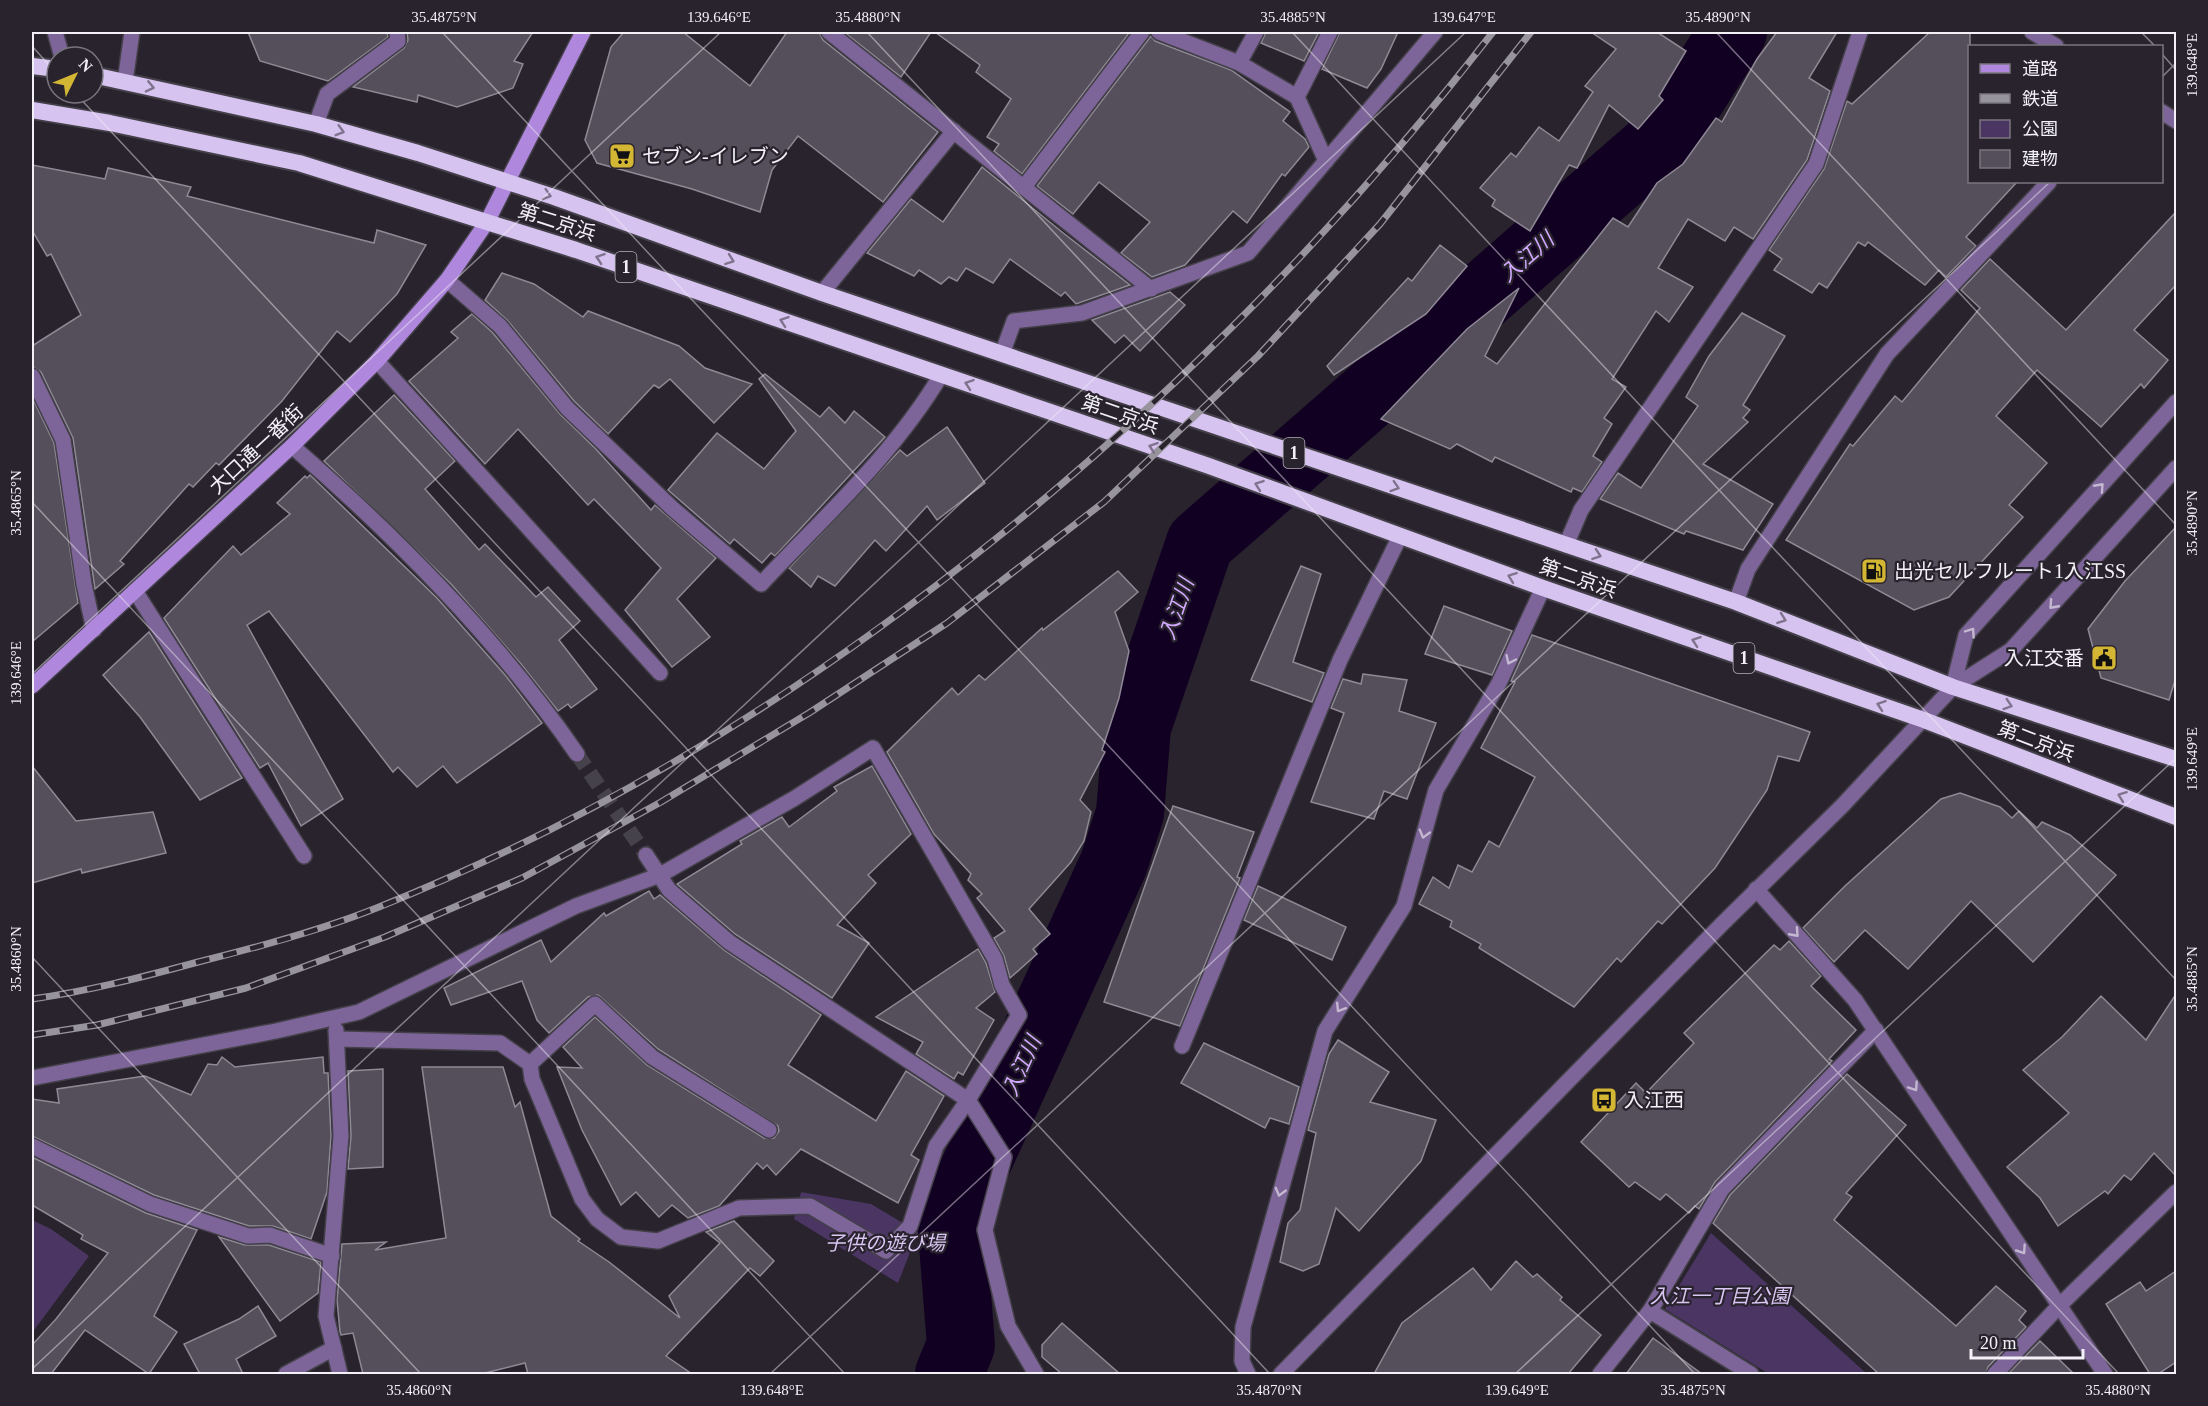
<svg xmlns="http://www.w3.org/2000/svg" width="2208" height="1406" font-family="'Times New Roman','Noto Sans JP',serif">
  <rect width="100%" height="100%" fill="#28232d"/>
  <g fill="#4b3663">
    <path d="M801 1192 871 1204 918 1232 898 1283 794 1219Z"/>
    <path d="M32 1220 51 1229 89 1256 32 1333Z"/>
    <path d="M1711 1233 1867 1374H1769L1665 1309Z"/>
  </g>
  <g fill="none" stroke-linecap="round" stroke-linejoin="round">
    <path stroke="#120023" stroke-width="68" d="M949 1374 961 1345 951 1220 1114 863 1130 813 1137 727 1200 543 1668 134 1733 32"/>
  </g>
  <g fill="#544f5b" stroke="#8f8996" stroke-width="1.5">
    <path d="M248 32H387L388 37 328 81 260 61Z"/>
    <path d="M407 32H533L514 61 523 64 513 88 457 107 418 95 417 102 353 87 404 48 408 40Z"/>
    <path d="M624 32H683L750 86 787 32H819L823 40 938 132 883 202 798 136 772 170 760 212 692 189 597 163 585 140 611 47Z"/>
    <path d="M844 32H931L901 77Z"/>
    <path d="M935 32H1130L1022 174 994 151 999 144 987 137 1011 99 976 72 980 65Z"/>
    <path d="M1266 32H1319L1304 61 1261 43Z"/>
    <path d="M1340 32H1398L1381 69 1367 88 1322 69Z"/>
    <path d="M1591 32H1657L1686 51 1659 96 1663 100 1638 129 1609 105 1577 168 1569 165 1530 231 1492 206 1495 200 1480 188 1511 153 1516 157 1539 127 1559 141 1593 92 1585 86 1616 49Z"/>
    <path d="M1777 32H1837L1809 78 1830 91 1807 160 1753 239 1734 227 1725 241 1688 219 1658 268 1693 287 1669 322 1656 311 1612 379 1626 387 1604 418 1612 424 1593 456 1602 462 1582 492 1573 488 1571 492 1495 457 1492 462 1457 444 1450 449 1381 419 1467 329 1519 288 1485 356 1497 364 1613 218 1628 227 1657 183 1683 164 1716 118 1722 122 1757 59Z"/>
    <path d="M1930 32H1970V182H2017L1966 237 1976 246 1946 277 1939 270 1925 285 1868 242 1865 246 1858 242 1827 288 1819 283 1812 293 1774 270 1782 259 1769 250 1824 169 1847 101 1852 104Z"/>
    <path d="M1151 36 1155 41 1231 70 1290 112 1283 121 1305 139 1309 147 1285 176 1282 174 1247 223 1233 211 1185 265 1152 277 1121 253 1150 222 1099 182 1073 214 1037 186Z"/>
    <path d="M32 165 105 179 108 168 191 187 187 196 374 243 377 230 426 245 397 294 350 342 337 331 282 401 219 465 216 463 193 487 189 484 120 561 124 564 95 589 73 438 41 372 32 366V346L81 315 51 254 47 256 32 230Z"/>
    <path d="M982 167 1062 232 1130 285 1076 304 1065 292 1061 296 1010 259 993 283 966 268 957 281 949 277 941 284 919 270 914 276 867 253 911 199 943 222Z"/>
    <path d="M2176 212V285L2134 330 2168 360 2144 388 2141 384 2101 427 2037 370 1996 416 2047 463 2009 505 2023 517 1949 597 1914 610 1786 540 1850 444 1853 446 1895 396 1902 402 1980 308 1961 290 1990 259 2066 330Z"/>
    <path d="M1440 245 1467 266 1426 314 1334 375 1327 366 1408 278 1412 281Z"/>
    <path d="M502 273 534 284 583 317 588 311 679 346 705 368 752 384 714 423 670 379 659 388 654 385 608 434 574 401 507 320 485 300Z"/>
    <path d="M1170 292 1185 305 1140 351 1124 335 1115 343 1092 320Z"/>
    <path d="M1742 313 1785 336 1743 405 1750 410 1743 418 1748 422 1703 464 1773 504 1743 550 1686 531 1684 534 1600 499 1618 473 1641 488 1698 406 1686 397 1709 356Z"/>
    <path d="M472 314 493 333 560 414 595 448 651 510 655 505 716 558 677 599 710 637 672 667 625 610 661 568 594 499 588 505 518 429 485 464 409 381 458 338 451 332Z"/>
    <path d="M765 374 820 417 829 407 845 423 854 411 885 437 802 527 775 556 771 553 762 563 734 539 730 544 668 490 717 433 764 469 796 431 759 379Z"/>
    <path d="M394 395 455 461 425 489 479 550 485 544 536 597 548 587 580 621 559 640 597 689 571 708 568 704 558 711 521 664 451 584 324 461Z"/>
    <path d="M32 397 54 443 78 603 32 642Z"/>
    <path d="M947 427 985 483 937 520 927 506 886 551 875 540 835 586 818 576 811 587 789 568 900 450 907 456Z"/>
    <path d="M310 475 437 598 506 676 542 723 457 783 443 766 417 787 398 767 393 772 269 611 247 625 343 799 301 826 268 763 260 768 164 618 233 546 241 555 290 514 277 503 305 476 307 478Z"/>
    <path d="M2176 527V677L2169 700 2101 678 2088 629 2125 581Z"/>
    <path d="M1301 566 1321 574 1293 662 1324 673 1312 702 1251 680Z"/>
    <path d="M1118 571 1138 592 1115 612 1129 651 1119 698 1102 750 1105 752 1080 800 1091 812 1084 841 1071 862 1029 909 1050 934 1033 949 1037 954 1010 978 1004 956 994 938 1005 931 977 898 982 894 968 880 971 874 934 834 887 752 952 688 958 695 979 675 985 680 1042 628 1043 630Z"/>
    <path d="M1444 606 1512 631 1492 675 1425 654Z"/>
    <path d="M149 632 242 778 200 800 140 717 103 675Z"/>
    <path d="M1532 635 1810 732 1799 761 1778 756 1767 790 1715 868 1662 924 1658 921 1621 962 1617 958 1574 1007 1479 948 1481 944 1450 927 1452 921 1419 904 1433 877 1449 888 1458 865 1472 872 1489 841 1499 847 1535 777 1481 748 1515 682 1511 681Z"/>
    <path d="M1363 674 1407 680 1399 711 1436 723 1407 799 1384 791 1374 819 1311 802 1344 713 1331 708 1343 679 1361 684Z"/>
    <path d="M32 766 76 821 153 812 166 853 82 873 81 869 32 883Z"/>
    <path d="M872 766 911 834 868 875 876 883 837 925 869 943 832 998 735 934 677 884 742 844 740 841 782 817 789 827 837 791 834 787Z"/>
    <path d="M1960 793 2000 807 2012 818 2019 811 2037 828 2042 822 2070 835 2116 875 2033 962 1971 901 1908 969 1865 930 1834 962 1803 928 1845 886 1941 799Z"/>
    <path d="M1173 806 1254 832 1237 877 1240 878 1180 1026 1104 1002Z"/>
    <path d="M1258 886 1346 927 1332 960 1244 920Z"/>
    <path d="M649 891 654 899 660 895 724 950 821 1015 788 1065 876 1121 906 1071 944 1096 911 1155 919 1160 898 1203 801 1149 776 1175 767 1165 763 1169 757 1163 719 1206 688 1218 672 1205 659 1217 636 1192 621 1205 582 1130 557 1067 582 1068 563 1047 595 1017 647 1065 764 1138H774L779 1131 778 1126 658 1049 598 995 588 997 549 1033 537 1020 522 981 451 1005 444 988 541 940 551 962 604 913 606 916Z"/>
    <path d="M1789 941 1821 976 1811 986 1856 1030 1829 1059 1832 1061 1715 1182 1699 1209 1695 1206 1689 1213 1666 1194 1660 1200 1635 1182 1629 1187 1581 1142 1636 1083 1646 1093 1694 1043 1684 1033 1774 945 1780 950Z"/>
    <path d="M978 949 986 963 995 992 976 1008 994 1020 963 1075 958 1072 954 1079 916 1054 923 1042 876 1017Z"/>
    <path d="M2176 994V1176L2154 1153 2131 1180 2124 1175 2108 1194 2105 1191 2058 1226 2040 1198 2007 1167 2069 1113 2023 1070 2062 1037 2101 996 2146 1040Z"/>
    <path d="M1338 1040 1389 1072 1370 1102 1436 1120 1421 1161 1359 1231 1336 1208 1319 1264 1303 1271 1280 1262 1288 1223 1300 1210 1316 1133 1308 1130 1329 1054Z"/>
    <path d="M1204 1043 1299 1087 1289 1124 1270 1118 1265 1128 1181 1083Z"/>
    <path d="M222 1057 235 1067 323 1057 324 1073H328L331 1136 327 1192 311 1239 273 1226H249L154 1195 32 1136V1099L59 1103 57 1089 145 1076 191 1095 208 1064 217 1065Z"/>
    <path d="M422 1067H503L515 1107 520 1102 551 1216 580 1239 578 1241 609 1262 680 1318 669 1296 720 1243 706 1232 734 1221 774 1261 760 1276 750 1268 666 1356 692 1374H528L525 1363 481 1374H363L353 1333 341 1335 340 1332 337 1300 342 1244 386 1242 375 1250 446 1238Z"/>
    <path d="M383 1069V1167L348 1169 351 1136 348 1071Z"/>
    <path d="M1847 1074 1906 1125 1846 1193 1852 1197 1834 1220 1956 1326 1996 1286 2026 1311 2019 1320 2026 1327 1988 1367 1986 1374H1879L1713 1223 1730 1195Z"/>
    <path d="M32 1157 146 1213 197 1230 154 1316 177 1332 149 1374 85 1330 51 1374H32V1345L56 1319 108 1253 81 1239 83 1235 32 1205Z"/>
    <path d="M219 1237 245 1245H269L321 1262 318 1293 280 1321Z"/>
    <path d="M1516 1261 1533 1277 1537 1274 1562 1297 1560 1300 1601 1335 1568 1374H1374L1402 1323 1473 1268 1491 1290Z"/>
    <path d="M2176 1271V1362L2158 1374H2150L2106 1304 2140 1282 2146 1291Z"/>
    <path d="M258 1306 276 1336 236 1359 243 1374H200L184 1344 239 1319Z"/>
    <path d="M1062 1323 1120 1374H1062L1042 1357V1345Z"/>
    <path d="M1653 1338 1702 1374H1626Z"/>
    <path d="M2040 1341 2074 1374H2008Z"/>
  </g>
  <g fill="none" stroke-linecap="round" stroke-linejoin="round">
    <path stroke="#46424b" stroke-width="15" stroke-dasharray="15 8" stroke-linecap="butt" d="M577 754 646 855"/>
    <defs>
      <g id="service">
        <path d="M55 32 62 57"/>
        <path d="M316 124 327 94 398 41 397 32"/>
        <path d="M530 1064 595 1004 652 1057 769 1130"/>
        <path d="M32 1146 150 1204 248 1236 270 1235 332 1256"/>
        <path d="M286 1374 334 1348"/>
      </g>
      <g id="pedestrian">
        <path d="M829 32 1151 289"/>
        <path d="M1159 32 1239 63 1297 97"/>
        <path d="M1239 63 1256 32"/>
        <path d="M1326 161 1297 97 1330 32"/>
        <path d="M1024 187 1142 32"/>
        <path d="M822 293 954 131"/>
      </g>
      <g id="minor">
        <path d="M2032 32 2056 46"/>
        <path d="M125 82 132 32"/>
        <path d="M2162 112 2176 121"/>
        <path d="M447 280 500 326 567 408 672 508 761 584C824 517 894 454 941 375"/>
        <path d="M1002 354 1014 321 1082 313 1248 253 1435 32"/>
        <path d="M377 361 660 673"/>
        <path d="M32 376 63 440 84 584 94 630"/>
        <path d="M292 446C397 537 498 639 577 754"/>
        <path d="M1566 545 1581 510 1816 164 1860 32"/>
        <path d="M135 591 304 856"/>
        <path d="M1736 602 1748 569 1887 354 2049 182"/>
        <path d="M646 855 669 890 729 942 968 1100 1004 1157 985 1230 1008 1326 1036 1374"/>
        <path d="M1756 889 1855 1000 2105 1374"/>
        <path d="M336 1030 341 1136 326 1316 340 1374"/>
        <path d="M1182 1046 1340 660 1400 536"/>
        <path d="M32 1078 276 1031 359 1012 576 906 660 875 795 798 873 748 995 959 1002 985 1019 1015 968 1100 936 1146 910 1226 886 1251 810 1206 739 1208 658 1241 621 1237 597 1219 582 1199 532 1079 530 1064 500 1043 337 1039"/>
        <path d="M1650 1311 1751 1374"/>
        <path d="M1248 1374 1242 1361 1243 1327 1325 1031 1404 906 1436 790 1499 683 1543 588"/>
        <path d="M1600 1374 1650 1311 1722 1189 1876 1030"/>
        <path d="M1995 1374 2059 1306 2176 1192"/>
      </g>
      <g id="tertiary">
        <path d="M1953 687 1966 635 2176 402"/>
        <path d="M1281 1374 1722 924 1842 806 1953 687 2011 650 2176 468"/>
      </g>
      <path id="secondary" d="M32 686 292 446 377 361 447 280 487 222 583 32"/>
      <g id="trunk">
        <path d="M32 66 57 69"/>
        <path d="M93 75 316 124 418 153 554 197 822 293 1736 602 1953 687 2176 759"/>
        <path d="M32 110 110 123 299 163 576 250 1209 466 1543 588 1924 720 2176 817"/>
      </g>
    </defs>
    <use href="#service" stroke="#444049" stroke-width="18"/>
    <use href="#pedestrian" stroke="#444049" stroke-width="18"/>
    <use href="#minor" stroke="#444049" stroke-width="18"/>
    <use href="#tertiary" stroke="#444049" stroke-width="18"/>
    <use href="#secondary" stroke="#444049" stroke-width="18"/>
    <use href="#trunk" stroke="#444049" stroke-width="20"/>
    <use href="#service" stroke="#7d6599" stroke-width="15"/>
    <use href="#pedestrian" stroke="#7d6599" stroke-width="15"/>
    <use href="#minor" stroke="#7d6599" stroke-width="15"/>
    <use href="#tertiary" stroke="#7d6599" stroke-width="15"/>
    <use href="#secondary" stroke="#af87dc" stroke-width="15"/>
    <use href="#trunk" stroke="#d7c3f0" stroke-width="16"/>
    <defs>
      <g id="rail">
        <path d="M32 999C89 991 143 977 198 962 259 947 322 930 379 907 811 735 1210 397 1493 32"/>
        <path d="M32 1035 97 1025 246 988 385 937 522 878 661 802 809 713 947 623 1104 502 1258 356 1380 224 1531 32"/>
      </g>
    </defs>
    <use href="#rail" stroke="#98949c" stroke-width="7"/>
    <use href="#rail" stroke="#28232d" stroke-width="4.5" stroke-dasharray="14" stroke-linecap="butt"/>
  </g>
  <defs><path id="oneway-chevron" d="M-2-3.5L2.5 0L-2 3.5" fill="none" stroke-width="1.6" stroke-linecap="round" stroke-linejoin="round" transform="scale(1.5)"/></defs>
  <g stroke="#80738e">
    <use href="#oneway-chevron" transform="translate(150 87) rotate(13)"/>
    <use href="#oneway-chevron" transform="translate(340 131) rotate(16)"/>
    <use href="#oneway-chevron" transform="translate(547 195) rotate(17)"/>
    <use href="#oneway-chevron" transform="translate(600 258) rotate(-161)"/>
    <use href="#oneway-chevron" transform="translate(730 260) rotate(20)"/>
    <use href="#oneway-chevron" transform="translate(784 321) rotate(-161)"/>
    <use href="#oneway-chevron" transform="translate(969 384) rotate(-161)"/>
    <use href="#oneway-chevron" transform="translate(1153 447) rotate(-161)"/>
    <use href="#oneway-chevron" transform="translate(1259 485) rotate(-160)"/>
    <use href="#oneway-chevron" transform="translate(1395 487) rotate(18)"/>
    <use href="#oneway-chevron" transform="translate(1597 555) rotate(19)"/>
    <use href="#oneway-chevron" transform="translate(1512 577) rotate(-160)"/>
    <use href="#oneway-chevron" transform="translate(1782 619) rotate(20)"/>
    <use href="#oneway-chevron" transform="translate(1696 641) rotate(-161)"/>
    <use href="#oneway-chevron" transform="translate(1881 705) rotate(-161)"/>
    <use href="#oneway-chevron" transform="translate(2008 705) rotate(18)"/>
    <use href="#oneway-chevron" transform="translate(2122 796) rotate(-159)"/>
  </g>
  <g stroke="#c4b8d1">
    <use href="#oneway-chevron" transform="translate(2100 487) rotate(-48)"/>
    <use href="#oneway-chevron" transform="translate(2053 605) rotate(132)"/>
    <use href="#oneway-chevron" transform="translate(1971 632) rotate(-55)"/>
    <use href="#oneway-chevron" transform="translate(1510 660) rotate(115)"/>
    <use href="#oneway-chevron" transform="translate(1424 834) rotate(106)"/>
    <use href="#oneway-chevron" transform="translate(1795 933) rotate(48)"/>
    <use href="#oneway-chevron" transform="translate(1340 1008) rotate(122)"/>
    <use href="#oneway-chevron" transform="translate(1914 1087) rotate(56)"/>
    <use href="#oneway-chevron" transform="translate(1280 1192) rotate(105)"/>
    <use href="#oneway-chevron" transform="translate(2022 1250) rotate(56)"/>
  </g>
  <path fill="none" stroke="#f3f0f7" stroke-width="1.5" stroke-opacity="0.45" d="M442 32 1695 1374M867 32 2119 1374M1292 32 2176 980M1716 32 2176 525M2141 32 2155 46M32 46 57 74M2162 54 2176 70M2162 77 2176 63M75 93 1270 1374M32 502 845 1374M32 674 721 32M32 957 421 1374M32 1369 1466 32M770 1374 2050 182M1515 1374 2176 758"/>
  <defs>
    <symbol id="supermarket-square" viewBox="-11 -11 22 22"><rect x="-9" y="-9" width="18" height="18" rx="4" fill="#d4b635" stroke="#28232d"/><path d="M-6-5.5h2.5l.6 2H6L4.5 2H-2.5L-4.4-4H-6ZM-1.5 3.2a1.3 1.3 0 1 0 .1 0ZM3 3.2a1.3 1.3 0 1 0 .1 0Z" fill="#111"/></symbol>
    <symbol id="fuel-square" viewBox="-11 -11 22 22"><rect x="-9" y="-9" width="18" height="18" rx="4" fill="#d4b635" stroke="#28232d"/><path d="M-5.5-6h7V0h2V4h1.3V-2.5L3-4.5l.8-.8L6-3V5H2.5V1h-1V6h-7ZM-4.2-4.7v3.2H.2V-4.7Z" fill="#111"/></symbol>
    <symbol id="civic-square" viewBox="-11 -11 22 22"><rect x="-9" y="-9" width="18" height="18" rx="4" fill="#d4b635" stroke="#28232d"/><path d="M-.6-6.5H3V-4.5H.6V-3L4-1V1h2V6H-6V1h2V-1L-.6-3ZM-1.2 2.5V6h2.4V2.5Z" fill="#111"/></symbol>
    <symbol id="bus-square" viewBox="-11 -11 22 22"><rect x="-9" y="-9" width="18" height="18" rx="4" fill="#d4b635" stroke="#28232d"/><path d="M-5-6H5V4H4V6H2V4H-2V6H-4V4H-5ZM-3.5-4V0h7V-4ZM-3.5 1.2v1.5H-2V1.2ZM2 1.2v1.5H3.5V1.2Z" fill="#111"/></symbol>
  </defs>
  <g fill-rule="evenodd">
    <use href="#supermarket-square" x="607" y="141" width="30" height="30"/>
    <use href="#fuel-square" x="1859" y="556" width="30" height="30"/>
    <use href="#civic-square" x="2089" y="643" width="30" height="30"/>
    <use href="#bus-square" x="1589" y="1085" width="30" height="30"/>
  </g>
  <g text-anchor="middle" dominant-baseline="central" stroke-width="4.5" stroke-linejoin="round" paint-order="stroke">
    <g fill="#28232d" stroke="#b6b2ba" stroke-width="1.5">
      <rect x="615.5" y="252" width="21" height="30" rx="4.5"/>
      <rect x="1283.5" y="438" width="21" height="30" rx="4.5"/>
      <rect x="1733.5" y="643" width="21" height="30" rx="4.5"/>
    </g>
    <g font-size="18" font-weight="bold" fill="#f3f0f7">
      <text x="626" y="267">1</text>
      <text x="1294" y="453">1</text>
      <text x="1744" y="658">1</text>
    </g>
    <g font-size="20" fill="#f3f0f7" stroke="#28232d" text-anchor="start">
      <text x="642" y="156">セブン-イレブン</text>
      <text x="1894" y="571">出光セルフルート1入江SS</text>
      <text x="2084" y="658" text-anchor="end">入江交番</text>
      <text x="1624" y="1100">入江西</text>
    </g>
    <g font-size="20" fill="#f3f0f7" stroke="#28232d">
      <text transform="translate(557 222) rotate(18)">第二京浜</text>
      <text transform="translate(1120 414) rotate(19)">第二京浜</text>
      <text transform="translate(256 449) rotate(-43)">大口通一番街</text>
      <text transform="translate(1578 578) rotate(19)">第二京浜</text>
      <text transform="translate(2036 741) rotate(21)">第二京浜</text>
    </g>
    <g font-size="20" font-style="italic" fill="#d9c6f2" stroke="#28232d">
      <text x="885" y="1243">子供の遊び場</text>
      <text x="1720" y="1296">入江一丁目公園</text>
    </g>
    <g font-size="21" font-style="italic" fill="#d1a9ff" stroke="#28232d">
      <text transform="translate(1527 257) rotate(-41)">入江川</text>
      <text transform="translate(1177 609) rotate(-71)">入江川</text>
      <text transform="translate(1022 1066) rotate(-66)">入江川</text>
    </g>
  </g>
  <rect width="2208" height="1406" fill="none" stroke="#28232d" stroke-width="66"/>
  <rect x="1968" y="45" width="195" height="138" fill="#28232d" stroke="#79757e" stroke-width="1.5"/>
  <rect x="1980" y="64" width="30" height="9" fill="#af87dc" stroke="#79757e" stroke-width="1.5"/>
  <text x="2022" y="75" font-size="18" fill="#f3f0f7">道路</text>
  <rect x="1980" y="94" width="30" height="9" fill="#98949c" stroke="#79757e" stroke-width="1.5"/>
  <text x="2022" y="105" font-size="18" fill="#f3f0f7">鉄道</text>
  <rect x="1980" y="120" width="30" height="18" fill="#4b3663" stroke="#79757e" stroke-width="1.5"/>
  <text x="2022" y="135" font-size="18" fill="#f3f0f7">公園</text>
  <rect x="1980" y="150" width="30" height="18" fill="#544f5b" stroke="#79757e" stroke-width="1.5"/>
  <text x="2022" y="165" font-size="18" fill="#f3f0f7">建物</text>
  <g transform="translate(75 75) rotate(47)"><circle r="28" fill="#28232d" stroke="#79757e" stroke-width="1.5"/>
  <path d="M0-4.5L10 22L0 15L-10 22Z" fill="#d4b635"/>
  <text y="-9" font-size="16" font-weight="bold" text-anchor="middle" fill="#f3f0f7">N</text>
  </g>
  <path d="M1971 1349v9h112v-9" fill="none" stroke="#f3f0f7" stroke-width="3"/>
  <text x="1980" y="1349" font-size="18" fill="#f3f0f7" stroke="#28232d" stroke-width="4.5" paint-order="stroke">20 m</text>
  <rect x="33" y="33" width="2142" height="1340" fill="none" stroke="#f3f0f7" stroke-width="2"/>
  <g font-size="15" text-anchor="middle" fill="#f3f0f7">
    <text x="444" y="22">35.4875°N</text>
    <text x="719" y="22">139.646°E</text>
    <text x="868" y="22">35.4880°N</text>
    <text x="1293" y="22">35.4885°N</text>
    <text x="1464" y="22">139.647°E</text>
    <text x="1718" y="22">35.4890°N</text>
    <text transform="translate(2192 65) rotate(-90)" y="5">139.648°E</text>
    <text transform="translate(16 503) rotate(-90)" y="5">35.4865°N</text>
    <text transform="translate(2192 523) rotate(-90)" y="5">35.4890°N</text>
    <text transform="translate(16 673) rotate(-90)" y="5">139.646°E</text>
    <text transform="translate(2192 759) rotate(-90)" y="5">139.649°E</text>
    <text transform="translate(16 959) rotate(-90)" y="5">35.4860°N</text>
    <text transform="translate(2192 979) rotate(-90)" y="5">35.4885°N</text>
    <text x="419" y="1395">35.4860°N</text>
    <text x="772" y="1395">139.648°E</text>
    <text x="1269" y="1395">35.4870°N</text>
    <text x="1517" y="1395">139.649°E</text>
    <text x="1693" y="1395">35.4875°N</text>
    <text x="2118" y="1395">35.4880°N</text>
  </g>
</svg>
